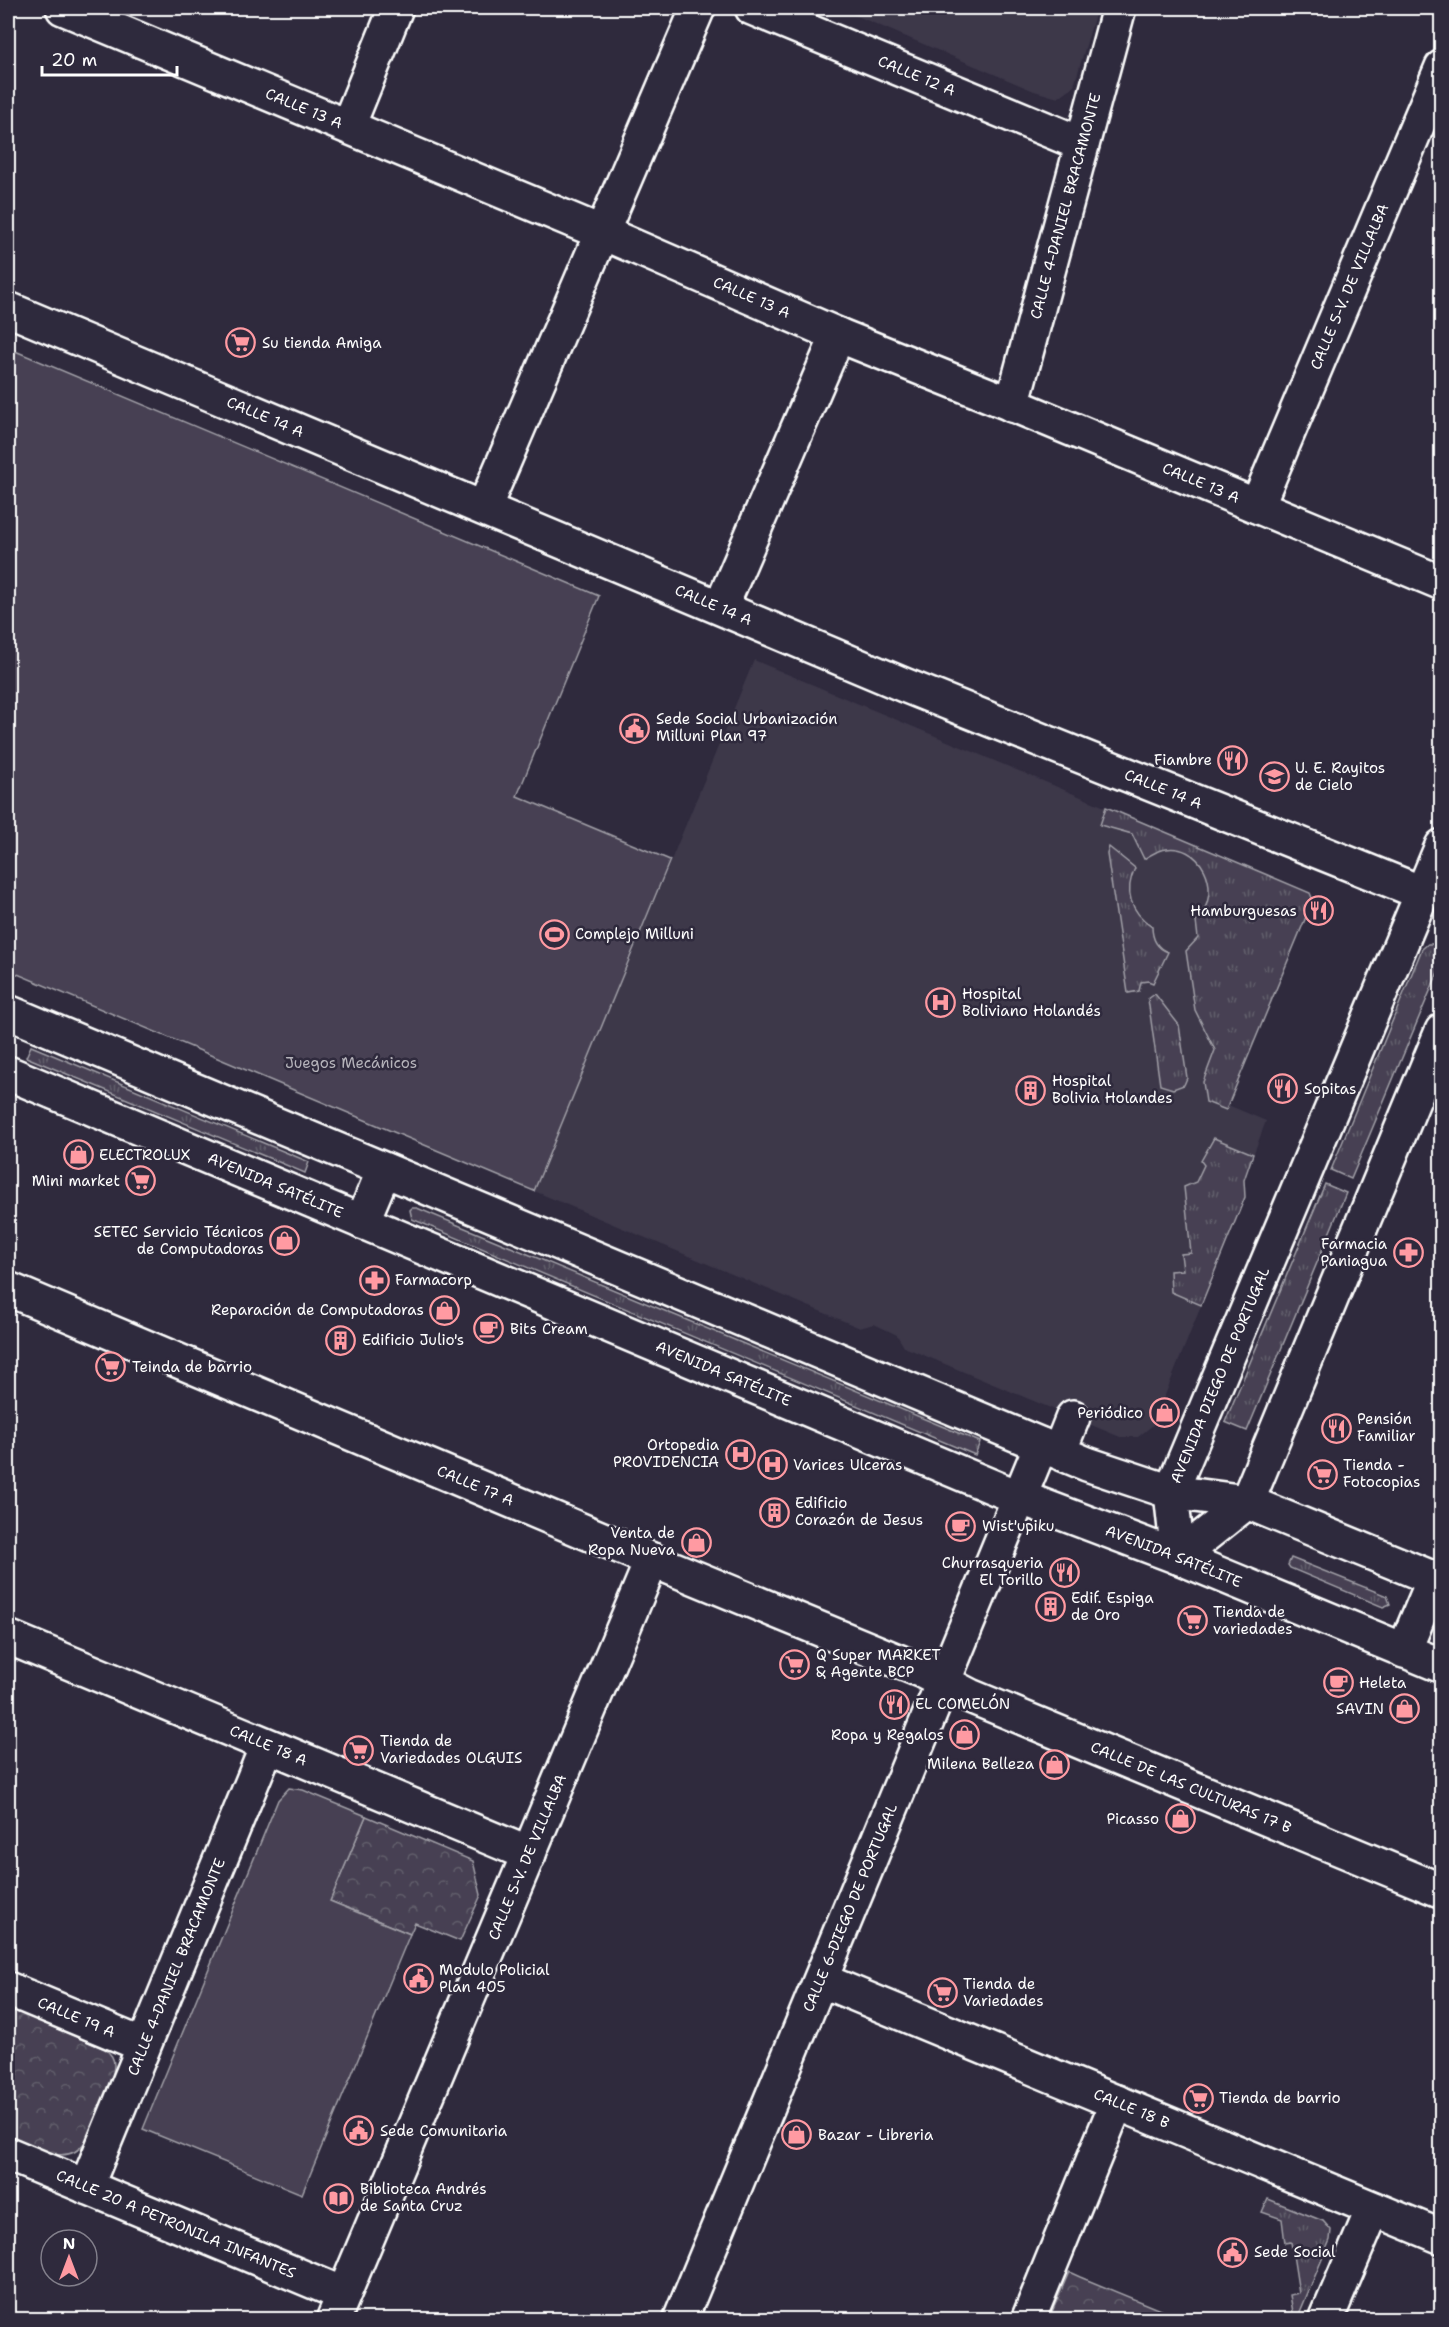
<svg xmlns="http://www.w3.org/2000/svg" width="1449" height="2327" font-family="'Shantell Sans',sans-serif">
  <defs>
    <pattern id="grass-tufts" width="24" height="20" patternUnits="userSpaceOnUse" patternTransform="scale(1.5)"><rect width="24" height="20" fill="#464152"/><path d="M3 7l-1-3M5 7V3M7 7l1-3M15 17l-1-3M17 17v-4M19 17l1-3" fill="none" stroke="#625e6c"/></pattern>
    <pattern id="park-crowns" width="20" height="18" patternUnits="userSpaceOnUse" patternTransform="scale(1.5)"><rect width="20" height="18" fill="#464152"/><path d="M2 6a3 3 0 1 1 6 0M12 15a3 3 0 1 1 6 0" fill="none" stroke="#625e6c"/></pattern>
  </defs>
  <rect width="100%" height="100%" fill="#2f2a3d"/>
  <filter id="ink" filterUnits="userSpaceOnUse"><feTurbulence type="fractalNoise" baseFrequency=".0167" numOctaves="2"/><feDisplacementMap in="SourceGraphic" scale="12" xChannelSelector="R" yChannelSelector="G"/><feConvolveMatrix kernelMatrix="1 2 1 2 8 2 1 2 1" color-interpolation-filters="sRGB"/></filter>
  <g filter="url(#ink)">
    <g fill="#3c3749">
      <path d="M838 8H1097L1074 86 1058 98 1034 91Z"/>
      <path d="M754 660 1310 893 1313 900 1228 1105 1266 1121 1244 1180 1245 1197 1153 1425 1138 1437H1120L904 1347 897 1335 874 1324 860 1328 534 1191Z"/>
    </g>
    <g fill="url(#grass-tufts)" stroke="#a2a0a8" stroke-width="1.5">
      <path d="M1106 807 1310 893 1313 900 1226 1110 1206 1102 1203 1082 1215 1050 1195 1010 1186 951 1198 938 1196 921C1226 891 1200 839 1161 850 1155 852 1149 856 1144 859L1132 834 1100 825Z"/>
      <path d="M1109 847 1135 868C1124 891 1130 912 1152 926 1152 939 1156 948 1168 952L1153 983 1148 981 1141 982 1139 991 1128 993 1107 854Z"/>
      <path d="M1428 944H1437L1441 948V965L1351 1179 1331 1170 1422 949Z"/>
      <path d="M1155 994 1179 1025 1187 1078 1184 1085 1173 1089 1160 1085 1148 999Z"/>
      <path d="M31 1046 309 1162 305 1173 26 1057Z"/>
      <path d="M1214 1138 1253 1154 1244 1180 1245 1197 1201 1305 1171 1292 1170 1271 1183 1270 1181 1254 1191 1253 1184 1187 1196 1182 1204 1165 1201 1161Z"/>
      <path d="M1325 1184 1346 1193 1247 1431 1225 1422Z"/>
      <path d="M412 1208H417L980 1442 975 1455 412 1219 410 1210Z"/>
      <path d="M1291 1558 1387 1596 1390 1604 1383 1607 1290 1568 1288 1565Z"/>
      <path d="M1268 2199 1323 2221 1331 2230 1330 2240 1297 2319H1290L1293 2312 1290 2295 1299 2293 1291 2242 1285 2243 1282 2219 1262 2212Z"/>
    </g>
    <g fill="url(#park-crowns)" stroke="#a2a0a8" stroke-width="1.5">
      <path d="M366 1816 473 1861 481 1895 460 1941 415 1923 410 1934 330 1901Z"/>
      <path d="M8 2008 105 2049C111 2054 114 2058 114 2065 114 2084 93 2124 85 2142 66 2170 32 2145 8 2135Z"/>
      <path d="M1069 2272 1080 2277 1182 2319H1049Z"/>
    </g>
    <g fill="#464152" stroke="#a2a0a8" stroke-width="1.5">
      <path d="M8 348 599 596 517 796 670 860 534 1191 8 970Z"/>
      <path d="M289 1788 303 1790 366 1816 330 1901 410 1934 302 2194 143 2129 278 1800Z"/>
    </g>
    <g fill="none" stroke-linecap="round" stroke-linejoin="round">
      <defs>
        <g id="minor">
          <path id="s1" d="M63 8 617 239 838 335 1016 406 1442 583"/>
          <path id="s2" d="M752 8 1082 144"/>
          <path d="M348 126 396 8"/>
          <path id="s3" d="M8 309 904 685 1422 893"/>
          <path id="s4" d="M1012 405 1119 8"/>
          <path id="s5" d="M1257 506 1442 67"/>
          <path d="M484 508 698 8"/>
          <path d="M721 607 838 335"/>
          <path id="s6" d="M8 1289 652 1560 922 1671 970 1696 1442 1891"/>
          <path d="M1059 1452 1073 1417"/>
          <path id="s7" d="M8 1637 529 1854"/>
          <path id="s8" d="M821 1980 1442 2237"/>
          <path id="s9" d="M8 1989 143 2045"/>
          <path id="s10" d="M8 2154 343 2294"/>
          <path id="s11" d="M86 2187 267 1746"/>
          <path id="s12" d="M333 2320 652 1560"/>
          <path id="s13" d="M680 2320 1041 1445"/>
          <path d="M1028 2320 1117 2102"/>
          <path d="M1326 2320 1373 2209"/>
        </g>
        <g id="major">
          <path d="M8 1012 1087 1464 1171 1492 1247 1502 1442 1582"/>
          <path id="s14" d="M8 1073 998 1489 1178 1557 1442 1666"/>
          <path d="M362 1222 384 1170"/>
          <path id="s15" d="M1178 1557 1171 1492 1442 846"/>
          <path d="M1178 1557 1247 1502 1442 1031"/>
          <path d="M1404 1651 1434 1579"/>
        </g>
      </defs>
      <use href="#minor" stroke="#fff" stroke-width="38"/>
      <use href="#major" stroke="#fff" stroke-width="38"/>
      <use href="#minor" stroke="#2f2a3d" stroke-width="33"/>
      <use href="#major" stroke="#2f2a3d" stroke-width="33"/>
    </g>
  </g>
  <defs>
    <symbol id="supermarket-ring" viewBox="-11 -11 22 22"><circle r="9.5" fill="#2f2a3d" stroke="#ff9aa2" stroke-width="1.5"/><path d="M-6-5.5h2.5l.6 2H6L4.5 2H-2.5L-4.4-4H-6ZM-1.5 3.2a1.3 1.3 0 1 0 .1 0ZM3 3.2a1.3 1.3 0 1 0 .1 0Z" fill="#ff9aa2"/></symbol>
    <symbol id="civic-ring" viewBox="-11 -11 22 22"><circle r="9.5" fill="#2f2a3d" stroke="#ff9aa2" stroke-width="1.5"/><path d="M-.6-6.5H3V-4.5H.6V-3L4-1V1h2V6H-6V1h2V-1L-.6-3ZM-1.2 2.5V6h2.4V2.5Z" fill="#ff9aa2"/></symbol>
    <symbol id="restaurant-ring" viewBox="-11 -11 22 22"><circle r="9.5" fill="#2f2a3d" stroke="#ff9aa2" stroke-width="1.5"/><path d="M-5-6h1v4h1v-4h1v4h1v-4h1v5L-1.5 .5V6h-2V.5L-5-1ZM5-6V6H3V1.5H1.5Q1.5-4 5-6Z" fill="#ff9aa2"/></symbol>
    <symbol id="school-ring" viewBox="-11 -11 22 22"><circle r="9.5" fill="#2f2a3d" stroke="#ff9aa2" stroke-width="1.5"/><path d="M0-5L7-2L0 1L-7-2ZM-4 1L0 2.5L4 1V4Q0 6-4 4Z" fill="#ff9aa2"/></symbol>
    <symbol id="stadium-ring" viewBox="-11 -11 22 22"><circle r="9.5" fill="#2f2a3d" stroke="#ff9aa2" stroke-width="1.5"/><path d="M0-5a6.5 5 0 1 0 0 10a6.5 5 0 1 0 0-10ZM-3.5-1.8h7v3.6h-7Z" fill="#ff9aa2"/></symbol>
    <symbol id="hospital-ring" viewBox="-11 -11 22 22"><circle r="9.5" fill="#2f2a3d" stroke="#ff9aa2" stroke-width="1.5"/><path d="M-5-5h3v3.5h4V-5h3V5h-3V1.5h-4V5h-3Z" fill="#ff9aa2"/></symbol>
    <symbol id="building-ring" viewBox="-11 -11 22 22"><circle r="9.5" fill="#2f2a3d" stroke="#ff9aa2" stroke-width="1.5"/><path d="M-4-6H4V6H1V3H-1V6H-4ZM-2.5-4.3h1.7v1.8h-1.7ZM.8-4.3h1.7v1.8H.8ZM-2.5-1h1.7V.8h-1.7ZM.8-1h1.7V.8H.8Z" fill="#ff9aa2"/></symbol>
    <symbol id="shop-ring" viewBox="-11 -11 22 22"><circle r="9.5" fill="#2f2a3d" stroke="#ff9aa2" stroke-width="1.5"/><path d="M-5-2.5h2.3a2.7 3.5 0 0 1 5.4 0H5L5.5 6h-11ZM-1.5-2.5h3a1.5 2.3 0 0 0-3 0Z" fill="#ff9aa2"/></symbol>
    <symbol id="pharmacy-ring" viewBox="-11 -11 22 22"><circle r="9.5" fill="#2f2a3d" stroke="#ff9aa2" stroke-width="1.5"/><path d="M-2-6h4v4h4v4h-4v4h-4v-4h-4v-4h4Z" fill="#ff9aa2"/></symbol>
    <symbol id="cafe-ring" viewBox="-11 -11 22 22"><circle r="9.5" fill="#2f2a3d" stroke="#ff9aa2" stroke-width="1.5"/><path d="M-5.5-4.5H6V0H3Q3 3.5 0 3.5H-2.5Q-5.5 3.5-5.5 0ZM3-3.2v2h1.7v-2ZM-6 4.5H4V6H-6Z" fill="#ff9aa2"/></symbol>
    <symbol id="library-ring" viewBox="-11 -11 22 22"><circle r="9.5" fill="#2f2a3d" stroke="#ff9aa2" stroke-width="1.5"/><path d="M-6-4Q-3-5.5-.7-3.5V5Q-3 3-6 4ZM6-4Q3-5.5 .7-3.5V5Q3 3 6 4Z" fill="#ff9aa2"/></symbol>
  </defs>
  <g fill-rule="evenodd">
    <use href="#supermarket-ring" x="224" y="326" width="33" height="33"/>
    <use href="#civic-ring" x="618" y="712" width="33" height="33"/>
    <use href="#restaurant-ring" x="1216" y="744" width="33" height="33"/>
    <use href="#school-ring" x="1258" y="760" width="33" height="33"/>
    <use href="#restaurant-ring" x="1302" y="894" width="33" height="33"/>
    <use href="#stadium-ring" x="538" y="918" width="33" height="33"/>
    <use href="#hospital-ring" x="924" y="986" width="33" height="33"/>
    <use href="#restaurant-ring" x="1266" y="1072" width="33" height="33"/>
    <use href="#building-ring" x="1014" y="1074" width="33" height="33"/>
    <use href="#shop-ring" x="62" y="1138" width="33" height="33"/>
    <use href="#supermarket-ring" x="124" y="1164" width="33" height="33"/>
    <use href="#shop-ring" x="268" y="1224" width="33" height="33"/>
    <use href="#pharmacy-ring" x="1392" y="1236" width="33" height="33"/>
    <use href="#pharmacy-ring" x="358" y="1264" width="33" height="33"/>
    <use href="#shop-ring" x="428" y="1294" width="33" height="33"/>
    <use href="#cafe-ring" x="472" y="1312" width="33" height="33"/>
    <use href="#building-ring" x="324" y="1324" width="33" height="33"/>
    <use href="#supermarket-ring" x="94" y="1350" width="33" height="33"/>
    <use href="#shop-ring" x="1148" y="1396" width="33" height="33"/>
    <use href="#restaurant-ring" x="1320" y="1412" width="33" height="33"/>
    <use href="#hospital-ring" x="724" y="1438" width="33" height="33"/>
    <use href="#hospital-ring" x="756" y="1448" width="33" height="33"/>
    <use href="#supermarket-ring" x="1306" y="1458" width="33" height="33"/>
    <use href="#building-ring" x="758" y="1496" width="33" height="33"/>
    <use href="#cafe-ring" x="944" y="1510" width="33" height="33"/>
    <use href="#shop-ring" x="680" y="1526" width="33" height="33"/>
    <use href="#restaurant-ring" x="1048" y="1556" width="33" height="33"/>
    <use href="#building-ring" x="1034" y="1590" width="33" height="33"/>
    <use href="#supermarket-ring" x="1176" y="1604" width="33" height="33"/>
    <use href="#supermarket-ring" x="778" y="1648" width="33" height="33"/>
    <use href="#cafe-ring" x="1322" y="1666" width="33" height="33"/>
    <use href="#restaurant-ring" x="878" y="1688" width="33" height="33"/>
    <use href="#shop-ring" x="1388" y="1692" width="33" height="33"/>
    <use href="#shop-ring" x="948" y="1718" width="33" height="33"/>
    <use href="#supermarket-ring" x="342" y="1734" width="33" height="33"/>
    <use href="#shop-ring" x="1038" y="1748" width="33" height="33"/>
    <use href="#shop-ring" x="1164" y="1802" width="33" height="33"/>
    <use href="#civic-ring" x="402" y="1962" width="33" height="33"/>
    <use href="#supermarket-ring" x="926" y="1976" width="33" height="33"/>
    <use href="#supermarket-ring" x="1182" y="2082" width="33" height="33"/>
    <use href="#civic-ring" x="342" y="2114" width="33" height="33"/>
    <use href="#shop-ring" x="780" y="2118" width="33" height="33"/>
    <use href="#library-ring" x="322" y="2182" width="33" height="33"/>
    <use href="#civic-ring" x="1216" y="2236" width="33" height="33"/>
  </g>
  <g text-anchor="middle" dominant-baseline="central" stroke-width="5" stroke-linejoin="round" paint-order="stroke">
    <g font-size="15" fill="#fff" stroke="#2f2a3d">
      <text stroke="none"><textPath href="#s2" startOffset="178">CALLE 12 A</textPath></text>
      <text stroke="none"><textPath href="#s1" startOffset="261">CALLE 13 A</textPath></text>
      <text stroke="none"><textPath href="#s4" startOffset="206">CALLE 4-DANIEL BRACAMONTE</textPath></text>
      <text stroke="none"><textPath href="#s5" startOffset="238">CALLE 5-V. DE VILLALBA</textPath></text>
      <text stroke="none"><textPath href="#s1" startOffset="747">CALLE 13 A</textPath></text>
      <text stroke="none"><textPath href="#s3" startOffset="279">CALLE 14 A</textPath></text>
      <text stroke="none"><textPath href="#s1" startOffset="1233">CALLE 13 A</textPath></text>
      <text stroke="none"><textPath href="#s3" startOffset="765">CALLE 14 A</textPath></text>
      <text stroke="none"><textPath href="#s3" startOffset="1251">CALLE 14 A</textPath></text>
      <text stroke="none"><textPath href="#s14" startOffset="290">AVENIDA SATÉLITE</textPath></text>
      <text stroke="none"><textPath href="#s14" startOffset="776">AVENIDA SATÉLITE</textPath></text>
      <text stroke="none"><textPath href="#s15" startOffset="192">AVENIDA DIEGO DE PORTUGAL</textPath></text>
      <text stroke="none"><textPath href="#s6" startOffset="507">CALLE 17 A</textPath></text>
      <text stroke="none"><textPath href="#s14" startOffset="1262">AVENIDA SATÉLITE</textPath></text>
      <text stroke="none"><textPath href="#s7" startOffset="282">CALLE 18 A</textPath></text>
      <text stroke="none"><textPath href="#s6" startOffset="1284">CALLE DE LAS CULTURAS 17 B</textPath></text>
      <text stroke="none"><textPath href="#s12" startOffset="502">CALLE 5-V. DE VILLALBA</textPath></text>
      <text stroke="none"><textPath href="#s13" startOffset="446">CALLE 6-DIEGO DE PORTUGAL</textPath></text>
      <text stroke="none"><textPath href="#s11" startOffset="238">CALLE 4-DANIEL BRACAMONTE</textPath></text>
      <text stroke="none"><textPath href="#s9" startOffset="74">CALLE 19 A</textPath></text>
      <text stroke="none"><textPath href="#s8" startOffset="336">CALLE 18 B</textPath></text>
      <text stroke="none"><textPath href="#s10" startOffset="182">CALLE 20 A PETRONILA INFANTES</textPath></text>
    </g>
    <g font-size="15" fill="#fff" stroke="#2f2a3d" text-anchor="start">
      <text x="262" y="343">Su tienda Amiga</text>
      <text x="656" y="719">Sede Social Urbanización<tspan x="656" dy="17">Milluni Plan 97</tspan></text>
      <text x="1212" y="760" text-anchor="end">Fiambre</text>
      <text x="1295" y="768">U. E. Rayitos<tspan x="1295" dy="17">de Cielo</tspan></text>
      <text x="1297" y="911" text-anchor="end">Hamburguesas</text>
      <text x="575" y="934">Complejo Milluni</text>
      <text x="962" y="994">Hospital<tspan x="962" dy="17">Boliviano Holandés</tspan></text>
      <text x="1052" y="1081">Hospital<tspan x="1052" dy="17">Bolivia Holandes</tspan></text>
      <text x="1304" y="1089">Sopitas</text>
      <text x="99" y="1155">ELECTROLUX</text>
      <text x="120" y="1181" text-anchor="end">Mini market</text>
      <text x="264" y="1232" text-anchor="end">SETEC Servicio Técnicos<tspan x="264" dy="17">de Computadoras</tspan></text>
      <text x="1387" y="1244" text-anchor="end">Farmacia<tspan x="1387" dy="17">Paniagua</tspan></text>
      <text x="395" y="1280">Farmacorp</text>
      <text x="424" y="1310" text-anchor="end">Reparación de Computadoras</text>
      <text x="510" y="1329">Bits Cream</text>
      <text x="362" y="1340">Edificio Julio's</text>
      <text x="132" y="1367">Teinda de barrio</text>
      <text x="1143" y="1413" text-anchor="end">Periódico</text>
      <text x="1357" y="1419">Pensión<tspan x="1357" dy="17">Familiar</tspan></text>
      <text x="719" y="1445" text-anchor="end">Ortopedia<tspan x="719" dy="17">PROVIDENCIA</tspan></text>
      <text x="793" y="1465">Varices Ulceras</text>
      <text x="1343" y="1465">Tienda -<tspan x="1343" dy="17">Fotocopias</tspan></text>
      <text x="795" y="1503">Edificio<tspan x="795" dy="17">Corazón de Jesus</tspan></text>
      <text x="982" y="1526">Wist'upiku</text>
      <text x="675" y="1533" text-anchor="end">Venta de<tspan x="675" dy="17">Ropa Nueva</tspan></text>
      <text x="1043" y="1563" text-anchor="end">Churrasqueria<tspan x="1043" dy="17">El Torillo</tspan></text>
      <text x="1071" y="1598">Edif. Espiga<tspan x="1071" dy="17">de Oro</tspan></text>
      <text x="1213" y="1612">Tienda de<tspan x="1213" dy="17">variedades</tspan></text>
      <text x="816" y="1655">Q Super MARKET<tspan x="816" dy="17">&amp; Agente BCP</tspan></text>
      <text x="1359" y="1683">Heleta</text>
      <text x="915" y="1704">EL COMELÓN</text>
      <text x="1384" y="1709" text-anchor="end">SAVIN</text>
      <text x="944" y="1735" text-anchor="end">Ropa y Regalos</text>
      <text x="380" y="1741">Tienda de<tspan x="380" dy="17">Variedades OLGUIS</tspan></text>
      <text x="1034" y="1764" text-anchor="end">Milena Belleza</text>
      <text x="1159" y="1819" text-anchor="end">Picasso</text>
      <text x="439" y="1970">Modulo Policial<tspan x="439" dy="17">Plan 405</tspan></text>
      <text x="963" y="1984">Tienda de<tspan x="963" dy="17">Variedades</tspan></text>
      <text x="1219" y="2098">Tienda de barrio</text>
      <text x="380" y="2131">Sede Comunitaria</text>
      <text x="818" y="2135">Bazar - Libreria</text>
      <text x="360" y="2189">Biblioteca Andrés<tspan x="360" dy="17">de Santa Cruz</tspan></text>
      <text x="1254" y="2252">Sede Social</text>
    </g>
    <g font-size="15" fill="#b5b3ba" stroke="#2f2a3d">
      <text x="351" y="1063">Juegos Mecánicos</text>
    </g>
  </g>
  <rect width="1449" height="2327" fill="none" stroke="#2f2a3d" stroke-width="30"/>
  <rect x="15" y="15" width="1419" height="2297" fill="none" stroke="#fff" stroke-width="2" filter="url(#ink)"/>
  <g transform="translate(69 2258)"><circle r="28" fill="#2f2a3d" stroke="#827f8b" stroke-width="1.5"/>
  <path d="M0-4.5L10 22L0 15L-10 22Z" fill="#ff9aa2"/>
  <text y="-9" font-size="16" font-weight="bold" text-anchor="middle" fill="#ffffff">N</text>
  </g>
  <path d="M42 66v9h135v-9" fill="none" stroke="#ffffff" stroke-width="3"/>
  <text x="51" y="66" font-size="18" fill="#ffffff" stroke="#2f2a3d" stroke-width="4.5" paint-order="stroke">20 m</text>
</svg>
